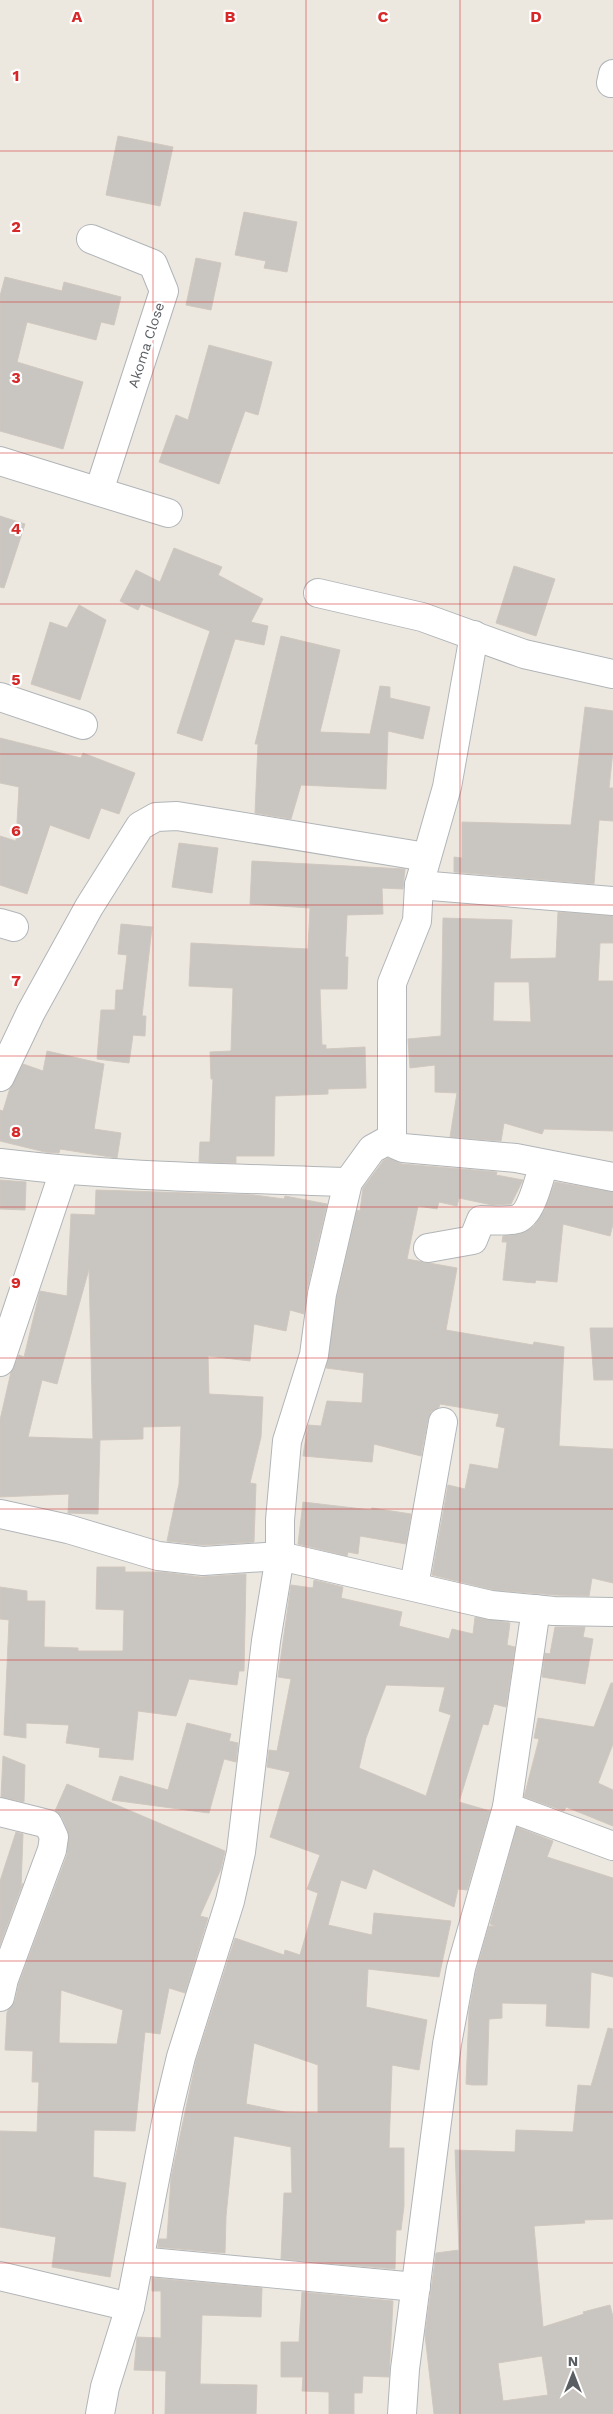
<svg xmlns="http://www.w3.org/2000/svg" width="613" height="2414" font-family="'Work Sans',sans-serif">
  <rect width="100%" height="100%" fill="#ece8e0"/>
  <g fill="#c9c5c0" stroke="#d1c8bf" fill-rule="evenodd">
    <path d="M118 136 173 147 160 206 106 195Z"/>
    <path d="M244 212 297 222 287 272 264 268 266 261 235 255Z"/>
    <path d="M196 258 221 263 211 310 186 305Z"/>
    <path d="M5 277 62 291 64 282 121 297 114 325 101 322 96 340 27 322 17 362 83 382 63 449 0 431V296Z"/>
    <path d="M209 345 272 362 258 415 245 411 219 484 159 462 176 415 188 420Z"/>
    <path d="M0 516 25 524 4 588 0 587Z"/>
    <path d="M174 548 222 567 218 575 263 599 251 622 268 626 264 645 235 639 202 741 177 733 210 631 141 604 138 610 120 601 136 570 160 582Z"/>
    <path d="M514 566 555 579 536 636 496 623Z"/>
    <path d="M79 605 106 620 80 700 31 684 50 622 67 628Z"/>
    <path d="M281 636 340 650 320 732 370 734 380 686 390 687V698L430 707 423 739 388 731 386 789 301 785 291 819 255 813 258 744H255Z"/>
    <path d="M585 707 613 711V751L609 788H613V821L599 820 594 884 454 872V857L462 858V822L571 825Z"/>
    <path d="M0 738 81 758 83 753 135 773 119 814 101 808 89 839 50 825 27 894 0 885V836L16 841 19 787 0 783Z"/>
    <path d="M179 843 218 848 212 893 172 887Z"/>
    <path d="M252 861 405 869 403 889 382 888 383 914 347 915 345 957H348L347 989H320L322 1045H326V1049L365 1047 366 1088 328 1089V1094L275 1096 274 1156H236V1163L199 1162 200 1142H210L213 1079H211L210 1052 231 1051 233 988 189 986 191 943 308 949 310 908 250 904Z"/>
    <path d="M558 912 613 916V943H600L598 981H613V1131L544 1129 542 1134 504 1123 501 1141 450 1137 457 1093 435 1092V1065L410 1068 408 1039 441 1036 443 918 512 920 510 959 556 958ZM494 982H529L531 1022 493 1021Z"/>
    <path d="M121 924 152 927 142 1016H146L145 1036 133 1035 129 1063 97 1059 101 1010H115L116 990H123L127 955 118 954Z"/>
    <path d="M47 1051 104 1064 94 1129 121 1133 117 1158 60 1149 59 1153 45 1152 0 1141V1110L3 1111 10 1088 23 1064 43 1071Z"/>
    <path d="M388 1158 402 1164 497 1172 496 1175 523 1180 511 1204 492 1205 459 1198 457 1206 439 1202 437 1209 418 1206 407 1259 457 1268 446 1330 533 1345 534 1342 564 1347 559 1446 613 1449V1583L592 1578 589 1596 555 1595 494 1590 432 1575 448 1485 465 1489 470 1464 498 1469 505 1428 496 1426 499 1414 440 1404 439 1407 431 1412 428 1419 421 1456 374 1444 372 1462 303 1456 308 1425 321 1426 327 1401 362 1403 364 1373 326 1368 337 1297 357 1210 360 1211 363 1188 383 1161Z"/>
    <path d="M0 1180 26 1182 25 1210 0 1209Z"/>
    <path d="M555 1182 613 1192V1224L610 1236 563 1224 557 1282 536 1280 535 1283 503 1280 507 1242H502L503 1236 520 1234 534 1226 545 1209Z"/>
    <path d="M96 1190 254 1195 284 1199 285 1196 327 1204 307 1290 304 1314 290 1310 286 1331 254 1324 250 1361 208 1356 209 1394 263 1397 261 1437 250 1483 256 1484 254 1542 203 1545 167 1541 179 1484 181 1426 143 1427V1439L100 1440 98 1514 68 1513 69 1494 0 1497V1420L11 1372 19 1355 24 1357 40 1291 67 1296 71 1214 95 1215ZM89 1269 93 1439 28 1437 42 1380 57 1384Z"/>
    <path d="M590 1328H613V1380H594Z"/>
    <path d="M303 1502 371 1510 372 1508 411 1514 406 1544 360 1536 358 1554 348 1552 347 1556 298 1544Z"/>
    <path d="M97 1567H125V1572H161L201 1577 246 1574 244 1671H239L237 1685 189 1679 176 1716 138 1711 133 1760 99 1757 100 1748 66 1743 69 1725 26 1723V1738L4 1735 9 1620 0 1619V1587L27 1591V1601H45L44 1647 78 1648V1651H123L124 1610 96 1609Z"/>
    <path d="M314 1580 343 1587 341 1598 402 1612 399 1626 449 1639 452 1629 473 1634 475 1617 510 1623 507 1645 515 1647 506 1707 494 1704 488 1725 483 1724 459 1802 490 1811 467 1890 458 1889 454 1907 373 1869 366 1889 341 1880 328 1925 372 1935 374 1913 451 1921 439 1977 368 1969 366 2007 427 2020 419 2070 392 2065 389 2148H404V2206L401 2230H396L395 2269 281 2259 284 2193H292L291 2147 234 2136 226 2216 225 2253 158 2247 159 2239H167L171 2178 196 2061 235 1938 284 1955 285 1950 300 1955 318 1893 307 1889 320 1855 270 1837 290 1772 267 1767 269 1750 277 1751 291 1679 278 1677 291 1585 313 1588ZM386 1685 445 1687 439 1711 451 1715 426 1796 359 1768 366 1738ZM254 2043 318 2065V2113L285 2112 246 2104Z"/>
    <path d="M555 1627H585L583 1637 593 1639 585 1684 542 1677 545 1653 550 1654Z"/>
    <path d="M611 1683H613V1744L598 1783 613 1790V1826L566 1807 564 1811 524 1797 539 1739 534 1738 538 1718 594 1727Z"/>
    <path d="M187 1723 231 1734 229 1741 238 1743 236 1762 224 1759 209 1813 112 1800 120 1776 168 1790Z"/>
    <path d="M3 1756 25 1765 24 1802 1 1797Z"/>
    <path d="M67 1784 225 1851 221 1869 200 1916 208 1918 185 1993 169 1988 160 2034 145 2032 135 2131 94 2130 93 2177 126 2183 110 2277 52 2267 56 2237 0 2227V2131L37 2132 39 2082H32L33 2051 5 2050 7 2012 15 2001 19 1983 67 1855 68 1831 62 1817 55 1811ZM61 1990 123 2010 117 2044 59 2043Z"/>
    <path d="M517 1827 553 1841 547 1857 613 1878V1977L591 1972 589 2028 546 2026 547 2004 502 2003V2018L489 2019 487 2085H472L466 2084 469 2011 476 1972 489 1926H495L490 1924Z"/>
    <path d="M16 1832 23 1834 21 1888 23 1883 0 1945V1881Z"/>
    <path d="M608 2028 613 2029V2219L584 2220 585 2223 534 2226 543 2327 584 2314 583 2312 610 2305 613 2317V2414H434L425 2335 436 2253 459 2250 455 2150 515 2152 516 2130 573 2132 578 2085 591 2086ZM542 2356 548 2395 503 2401 498 2363Z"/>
    <path d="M152 2278 262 2288 261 2317 202 2315 200 2384 257 2385 256 2414H165L166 2371 134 2370 137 2337 161 2338V2291H152Z"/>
    <path d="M302 2292 393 2301 389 2377 363 2376 362 2393H354V2414H329V2392L302 2391 303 2377H281V2342H299Z"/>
  </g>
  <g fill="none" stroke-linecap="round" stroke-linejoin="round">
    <defs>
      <g id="minor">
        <path d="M611 83 613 74"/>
        <path d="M91 239 153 264 164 291 99 491"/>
        <path d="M0 461 168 513"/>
        <path d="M318 593 422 617 524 654 613 674"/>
        <path d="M474 635 447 787 419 885 417 921 392 983V1138L396 1145 403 1148 516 1158 613 1177"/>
        <path d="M0 697 83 725"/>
        <path d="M419 885 613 901"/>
        <path d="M0 923 14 927"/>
        <path d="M0 1077 31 1012 89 907 140 826 156 817 177 816 426 857"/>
        <path d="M0 1163C115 1177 232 1178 348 1182"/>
        <path d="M428 1248 473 1240 481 1220C492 1220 506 1222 517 1219 532 1214 539 1178 544 1164"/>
        <path d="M0 1362 64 1171"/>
        <path d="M0 1514 68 1529 158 1556 203 1561 280 1556 491 1605 554 1611 613 1612"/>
        <path d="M414 1586 443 1422"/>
        <path d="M536 1609 507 1807 613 1846"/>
        <path d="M0 1812 48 1824 54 1837 52 1850 4 1979 0 1997"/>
        <path d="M139 2261 416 2287"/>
        <path d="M0 2276 130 2307 169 2107 181 2057 230 1901 241 1852 266 1641 280 1556V1520L287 1441 314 1355 322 1294 348 1182 372 1149 392 1138"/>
        <path d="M100 2414 105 2387 130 2307"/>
        <path d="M402 2414 405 2369 447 2044 461 1968 507 1807"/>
      </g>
    </defs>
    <use href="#minor" stroke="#b1b5b8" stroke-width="30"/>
    <use href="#minor" stroke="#fff" stroke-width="28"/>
  </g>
  <path fill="none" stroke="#d62828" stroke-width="1" stroke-opacity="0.55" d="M153 0V2414M306 0V2414M460 0V2414M0 151H613M0 302H613M0 453H613M0 604H613M0 754H613M0 905H613M0 1056H613M0 1207H613M0 1358H613M0 1509H613M0 1660H613M0 1810H613M0 1961H613M0 2112H613M0 2263H613"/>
  <g text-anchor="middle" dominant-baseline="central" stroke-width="4.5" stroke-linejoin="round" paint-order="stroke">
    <g font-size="14" fill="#595e62" stroke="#fff">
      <text transform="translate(146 345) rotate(-72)">Akoma Close</text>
    </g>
  </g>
  <g font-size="16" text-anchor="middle" font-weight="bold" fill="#d62828" stroke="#fff" stroke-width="4.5" stroke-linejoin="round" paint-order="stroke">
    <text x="77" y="22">A</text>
    <text x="230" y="22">B</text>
    <text x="383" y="22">C</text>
    <text x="536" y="22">D</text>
    <text x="16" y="81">1</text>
    <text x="16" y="232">2</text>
    <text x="16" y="383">3</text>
    <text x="16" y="534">4</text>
    <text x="16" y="685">5</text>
    <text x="16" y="836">6</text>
    <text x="16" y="986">7</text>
    <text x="16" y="1137">8</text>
    <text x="16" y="1288">9</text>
  </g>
  <g transform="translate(573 2374)" stroke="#ffffff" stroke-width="4" paint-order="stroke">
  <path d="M0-4L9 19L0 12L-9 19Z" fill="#595e62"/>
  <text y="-8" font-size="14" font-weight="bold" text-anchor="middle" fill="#595e62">N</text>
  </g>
</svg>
